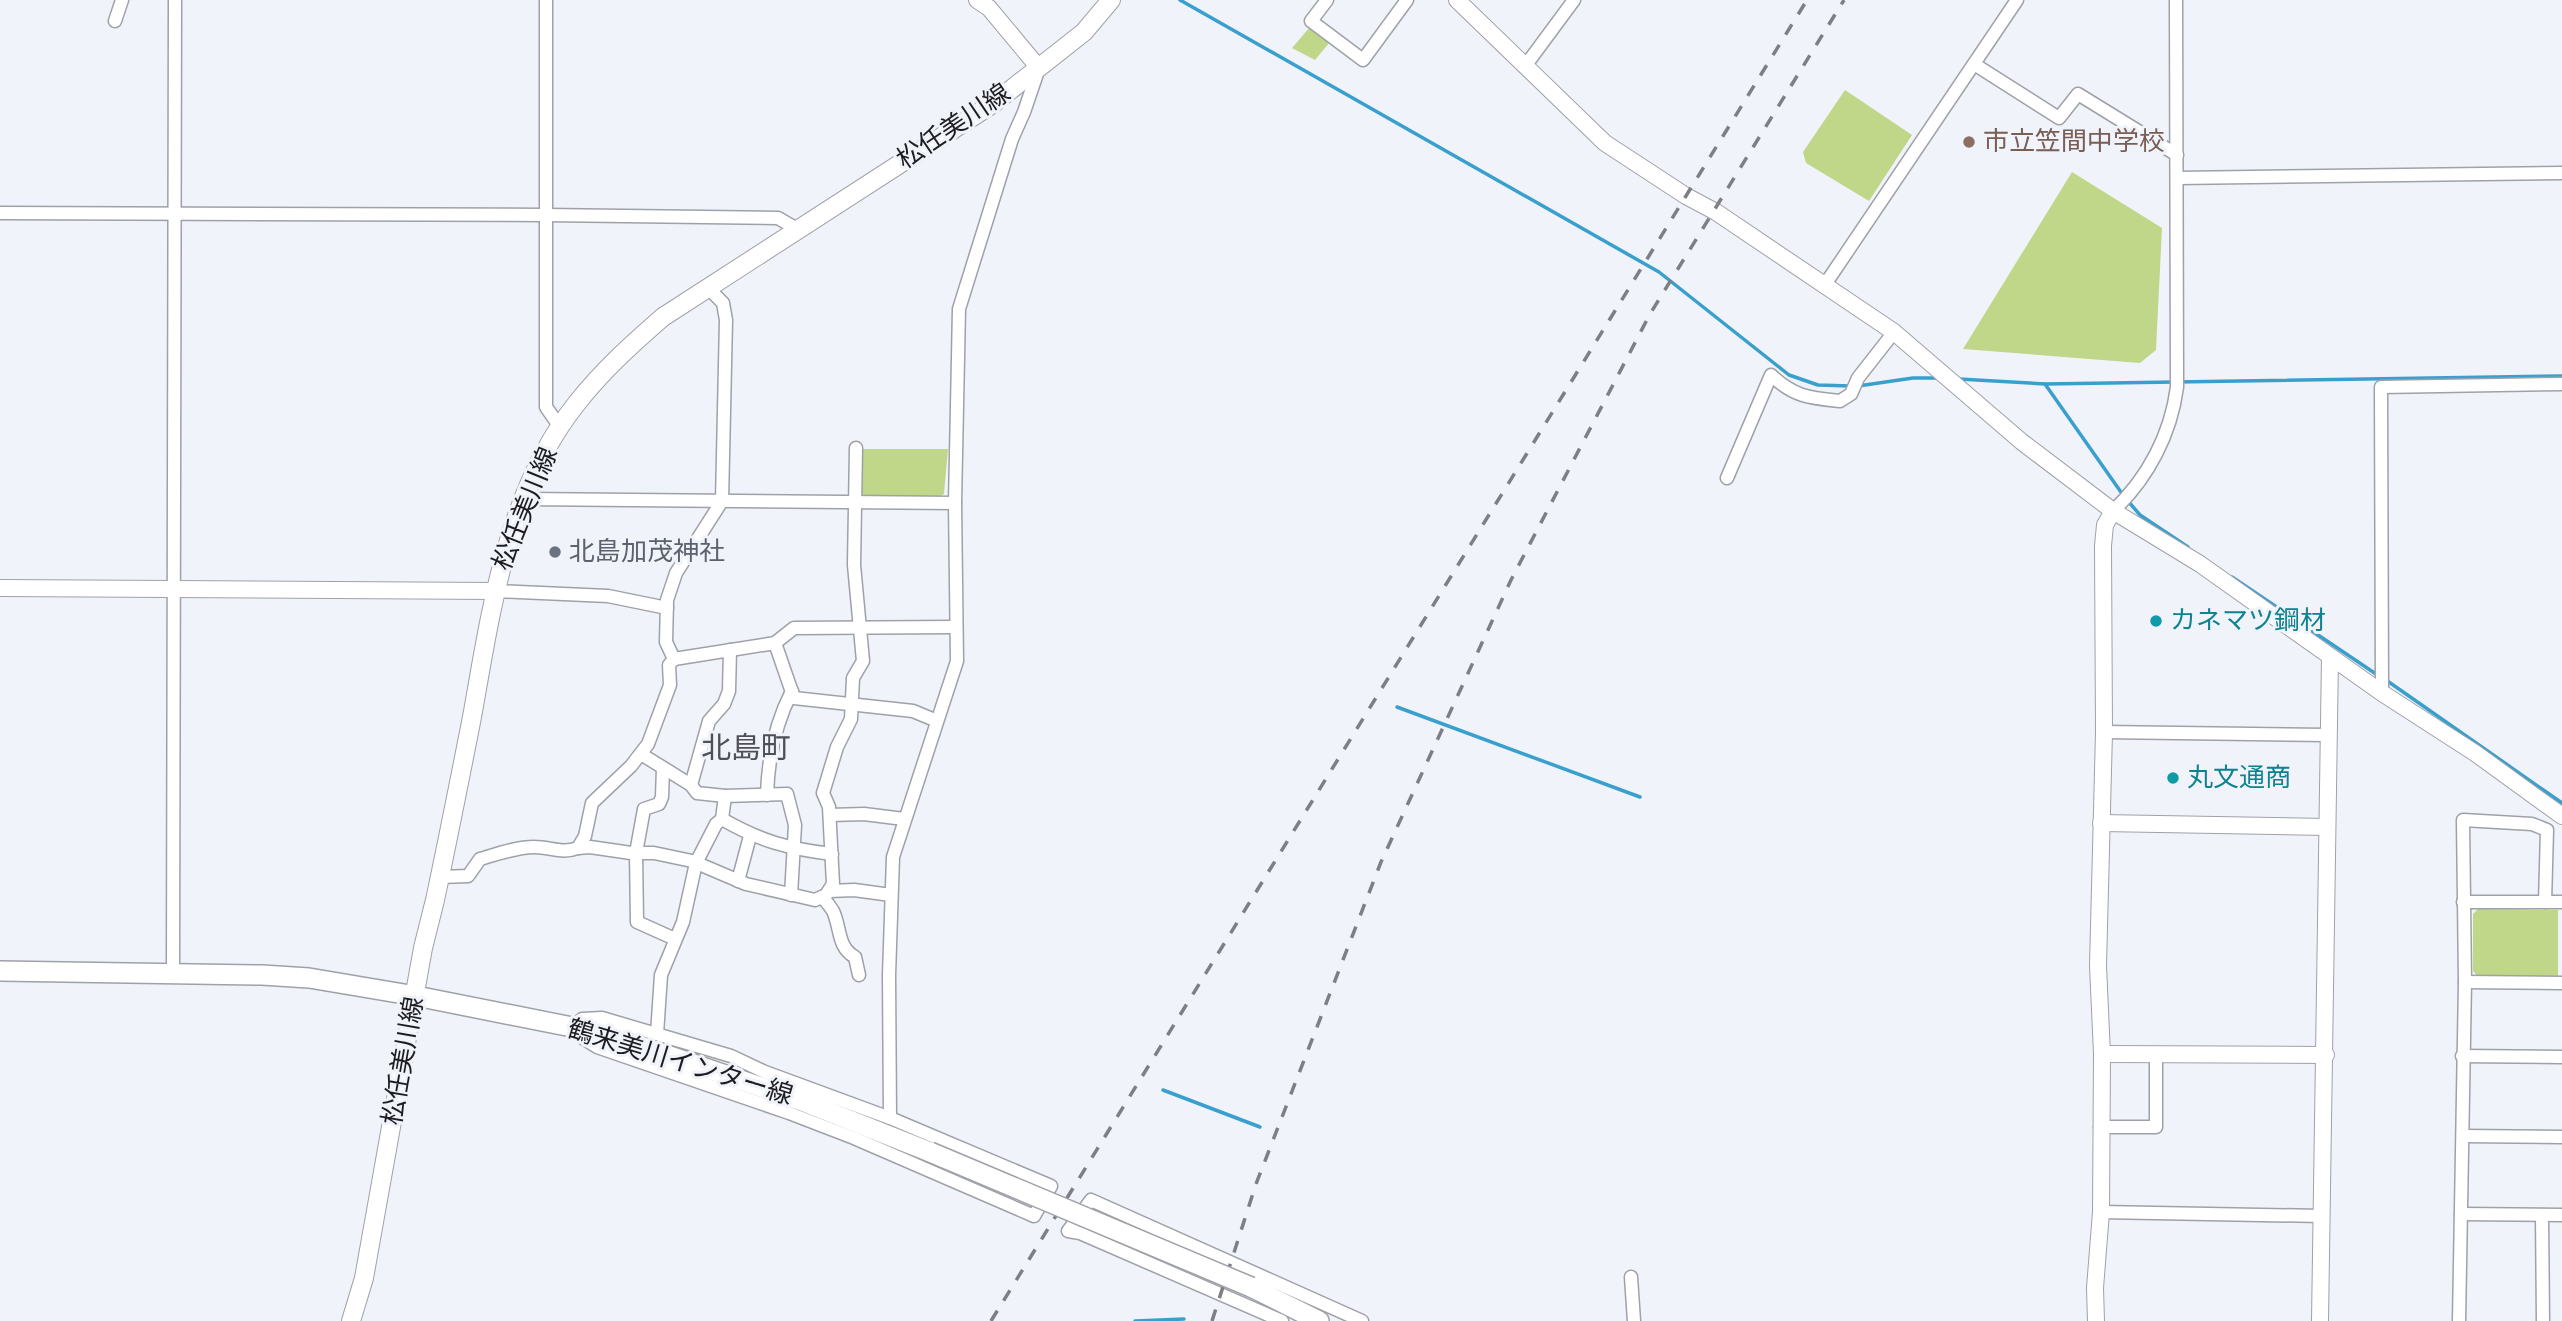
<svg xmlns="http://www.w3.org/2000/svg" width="2562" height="1321" font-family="'Sofia Sans Condensed','Noto Sans JP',sans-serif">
  <rect width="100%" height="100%" fill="#f1f3fb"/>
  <g fill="#c0d688">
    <path d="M1310 27 1329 43 1315 60 1292 48Z"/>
    <path d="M1845 90 1912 135 1869 201 1806 163 1803 152Z"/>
    <path d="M2072 172 2162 228 2156 350 2140 363 1963 349Z"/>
    <path d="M862 449H948L944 494 940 496H865L861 493Z"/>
    <path d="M2478 909 2558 910V976L2478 977 2473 971V914Z"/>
  </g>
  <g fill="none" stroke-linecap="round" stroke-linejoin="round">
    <g stroke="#39a0cd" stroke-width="3.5">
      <path d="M1180 0 1659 272 1789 375 1818 385 1850 386"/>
      <path d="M1959 379 2045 384 2562 376"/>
      <path d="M2045 384 2123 495"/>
      <path d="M1858 386 1913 378H1941"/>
      <path d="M2128 501 2140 515 2188 547"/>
      <path d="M2232 577 2379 676"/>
      <path d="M2386 680 2562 803"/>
      <path d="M1397 707 1640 797"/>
      <path d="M1163 1090 1260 1127"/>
      <path d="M1135 1321 1184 1319"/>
    </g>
    <defs>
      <g id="minor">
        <path d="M546 0V407L560 427"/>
        <path d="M1327 0 1311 21 1363 60 1407 0"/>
        <path d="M115 21 122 0"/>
        <path d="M1974 64 2059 118 2078 94 2177 155"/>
        <path d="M1526 65 1574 0"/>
        <path d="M2177 178 2562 173"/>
        <path d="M0 213 545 215 778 218 797 229"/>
        <path d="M1824 286 2017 0"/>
        <path d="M1727 478 1771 375C1794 397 1810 398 1840 401L1851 394 1858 378 1894 332"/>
        <path d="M524 499 955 503"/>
        <path d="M2113 511C2148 478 2171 434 2177 387L2176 0"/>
        <path d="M495 591 608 596 667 608"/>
        <path d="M775 643 794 698 913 711 937 721"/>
        <path d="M674 659 775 643 794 628 956 627"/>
        <path d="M2382 693 2381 387 2562 384"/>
        <path d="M2104 732 2328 735"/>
        <path d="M641 754 691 785 697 793 725 796 787 794 795 825 791 895"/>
        <path d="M663 768 662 797 659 804 644 809 636 853 637 922 675 939"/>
        <path d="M691 785 709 721 724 704 729 691 730 650"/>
        <path d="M767 795C768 758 775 724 792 691"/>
        <path d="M725 796 722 819C760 841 789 849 832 854"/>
        <path d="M830 815 864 814 904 819"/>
        <path d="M578 848 590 847 631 853H654L692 861 746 884 815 900 826 895 833 884 829 807 823 793 837 747 851 719 853 678 863 661 854 565 856 448"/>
        <path d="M440 877 468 876 480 859C497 854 517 847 534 847 551 847 562 854 578 848L585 836 592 803 631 766 648 744 670 685 669 665 674 659 666 642 667 600 676 573 722 501 726 320 723 303 708 288"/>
        <path d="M738 881 750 836"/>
        <path d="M829 891 854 890 891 895"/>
        <path d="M822 897C826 901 830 906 833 911 841 928 837 947 855 957L859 975"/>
        <path d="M2463 902H2562"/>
        <path d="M173 972 175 0"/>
        <path d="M2465 982 2562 983"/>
        <path d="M602 1018 731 1056 765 1072 890 1118 1051 1186 1034 1216 854 1138 789 1113 597 1047 581 1037 572 1028 582 1019Z"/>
        <path d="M657 1034 661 975 683 922 696 863 716 824 722 819"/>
        <path d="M2462 1056 2562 1057"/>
        <path d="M890 1118 889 975 893 857 957 661 955 503 959 309 1012 139 1024 112 1039 68"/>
        <path d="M2100 1127H2156V1054"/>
        <path d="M2463 1136 2562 1137"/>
        <path d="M2101 1212 2321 1216"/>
        <path d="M2461 1214 2562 1215"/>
        <path d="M2542 1215 2543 1321"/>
        <path d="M1631 1277 1634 1321"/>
        <path d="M1282 1321 1080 1233 1068 1231 1091 1200 1362 1321"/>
        <path d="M2459 1321 2465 982 2463 820 2532 824 2547 830 2545 902"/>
      </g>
      <g id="tertiary">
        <path d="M977 0 989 8 1039 68"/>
        <path d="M1457 0 1605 143 1686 196 1716 212 1894 332 2022 442 2113 511 2200 564 2382 693 2475 753 2562 816"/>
        <path d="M0 588 495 591"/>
        <path d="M2101 823 2327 827"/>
        <path d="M2102 1054 2326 1055"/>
        <path d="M2096 1321 2095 1288 2101 1212 2102 1054 2098 966 2104 732 2103 546 2105 525 2113 511"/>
        <path d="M2320 1321 2330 657"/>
      </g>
      <path id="secondary" d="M351 1321 364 1278 423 948 435 900C448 839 460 778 472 717 491 611 507 490 577 403 602 371 632 344 663 317L994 103 1084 32 1111 0"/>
      <g id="primary">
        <path d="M0 971 262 975 309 978 416 996 602 1033 802 1101 930 1152"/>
        <path d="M1251 1287 1319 1321"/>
      </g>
    </defs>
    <use href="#minor" stroke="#9fa1a8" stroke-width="15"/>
    <use href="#tertiary" stroke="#9fa1a8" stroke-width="18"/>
    <use href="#secondary" stroke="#9fa1a8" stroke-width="20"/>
    <use href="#primary" stroke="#9fa1a8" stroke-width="22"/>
    <use href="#minor" stroke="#fff" stroke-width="12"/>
    <use href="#tertiary" stroke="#fff" stroke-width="16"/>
    <use href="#secondary" stroke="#fff" stroke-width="18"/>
    <use href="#primary" stroke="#fff" stroke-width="19"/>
    <g stroke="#7e7f84" stroke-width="3.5" stroke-dasharray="12 12" stroke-linecap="butt">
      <path d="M991 1321 1807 0"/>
      <path d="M1212 1321 1256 1184 1381 862 1511 580 1650 314 1844 0"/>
    </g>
    <defs>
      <path id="primary-bridge" d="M930 1152 1251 1287"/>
    </defs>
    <use href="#primary-bridge" stroke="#9fa1a8" stroke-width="22" stroke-linecap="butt"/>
    <use href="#primary-bridge" stroke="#fff" stroke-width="19"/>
  </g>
  <circle fill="#8d6e63" stroke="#f1f3fb" stroke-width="2.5" cx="1969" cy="142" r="7"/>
  <circle fill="#6b7280" stroke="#f1f3fb" stroke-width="2.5" cx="555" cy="552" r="7"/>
  <g fill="#0f9aa8" stroke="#f1f3fb" stroke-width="2.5">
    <circle cx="2156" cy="621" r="7"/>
    <circle cx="2173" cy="778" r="7"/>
  </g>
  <g text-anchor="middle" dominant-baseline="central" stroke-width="6" stroke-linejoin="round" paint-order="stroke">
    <g font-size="26" fill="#1c1d20" stroke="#f1f3fb">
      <text transform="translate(954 127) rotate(-34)">松任美川線</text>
      <text transform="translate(526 509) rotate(-68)">松任美川線</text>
      <text transform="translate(404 1061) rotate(-80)">松任美川線</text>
      <text transform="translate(680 1063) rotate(17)">鶴来美川インター線</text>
    </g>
    <g font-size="26" fill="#785e54" stroke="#f1f3fb" text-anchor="start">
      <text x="1983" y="142">市立笠間中学校</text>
    </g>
    <g font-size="26" fill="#5b616d" stroke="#f1f3fb" text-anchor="start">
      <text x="569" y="552">北島加茂神社</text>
    </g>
    <g font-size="26" fill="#0d838f" stroke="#f1f3fb" text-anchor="start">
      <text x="2170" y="621">カネマツ鋼材</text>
      <text x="2187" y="778">丸文通商</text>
    </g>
    <g font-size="30" fill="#4e5056" stroke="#f1f3fb">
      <text x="746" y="749">北島町</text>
    </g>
  </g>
</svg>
